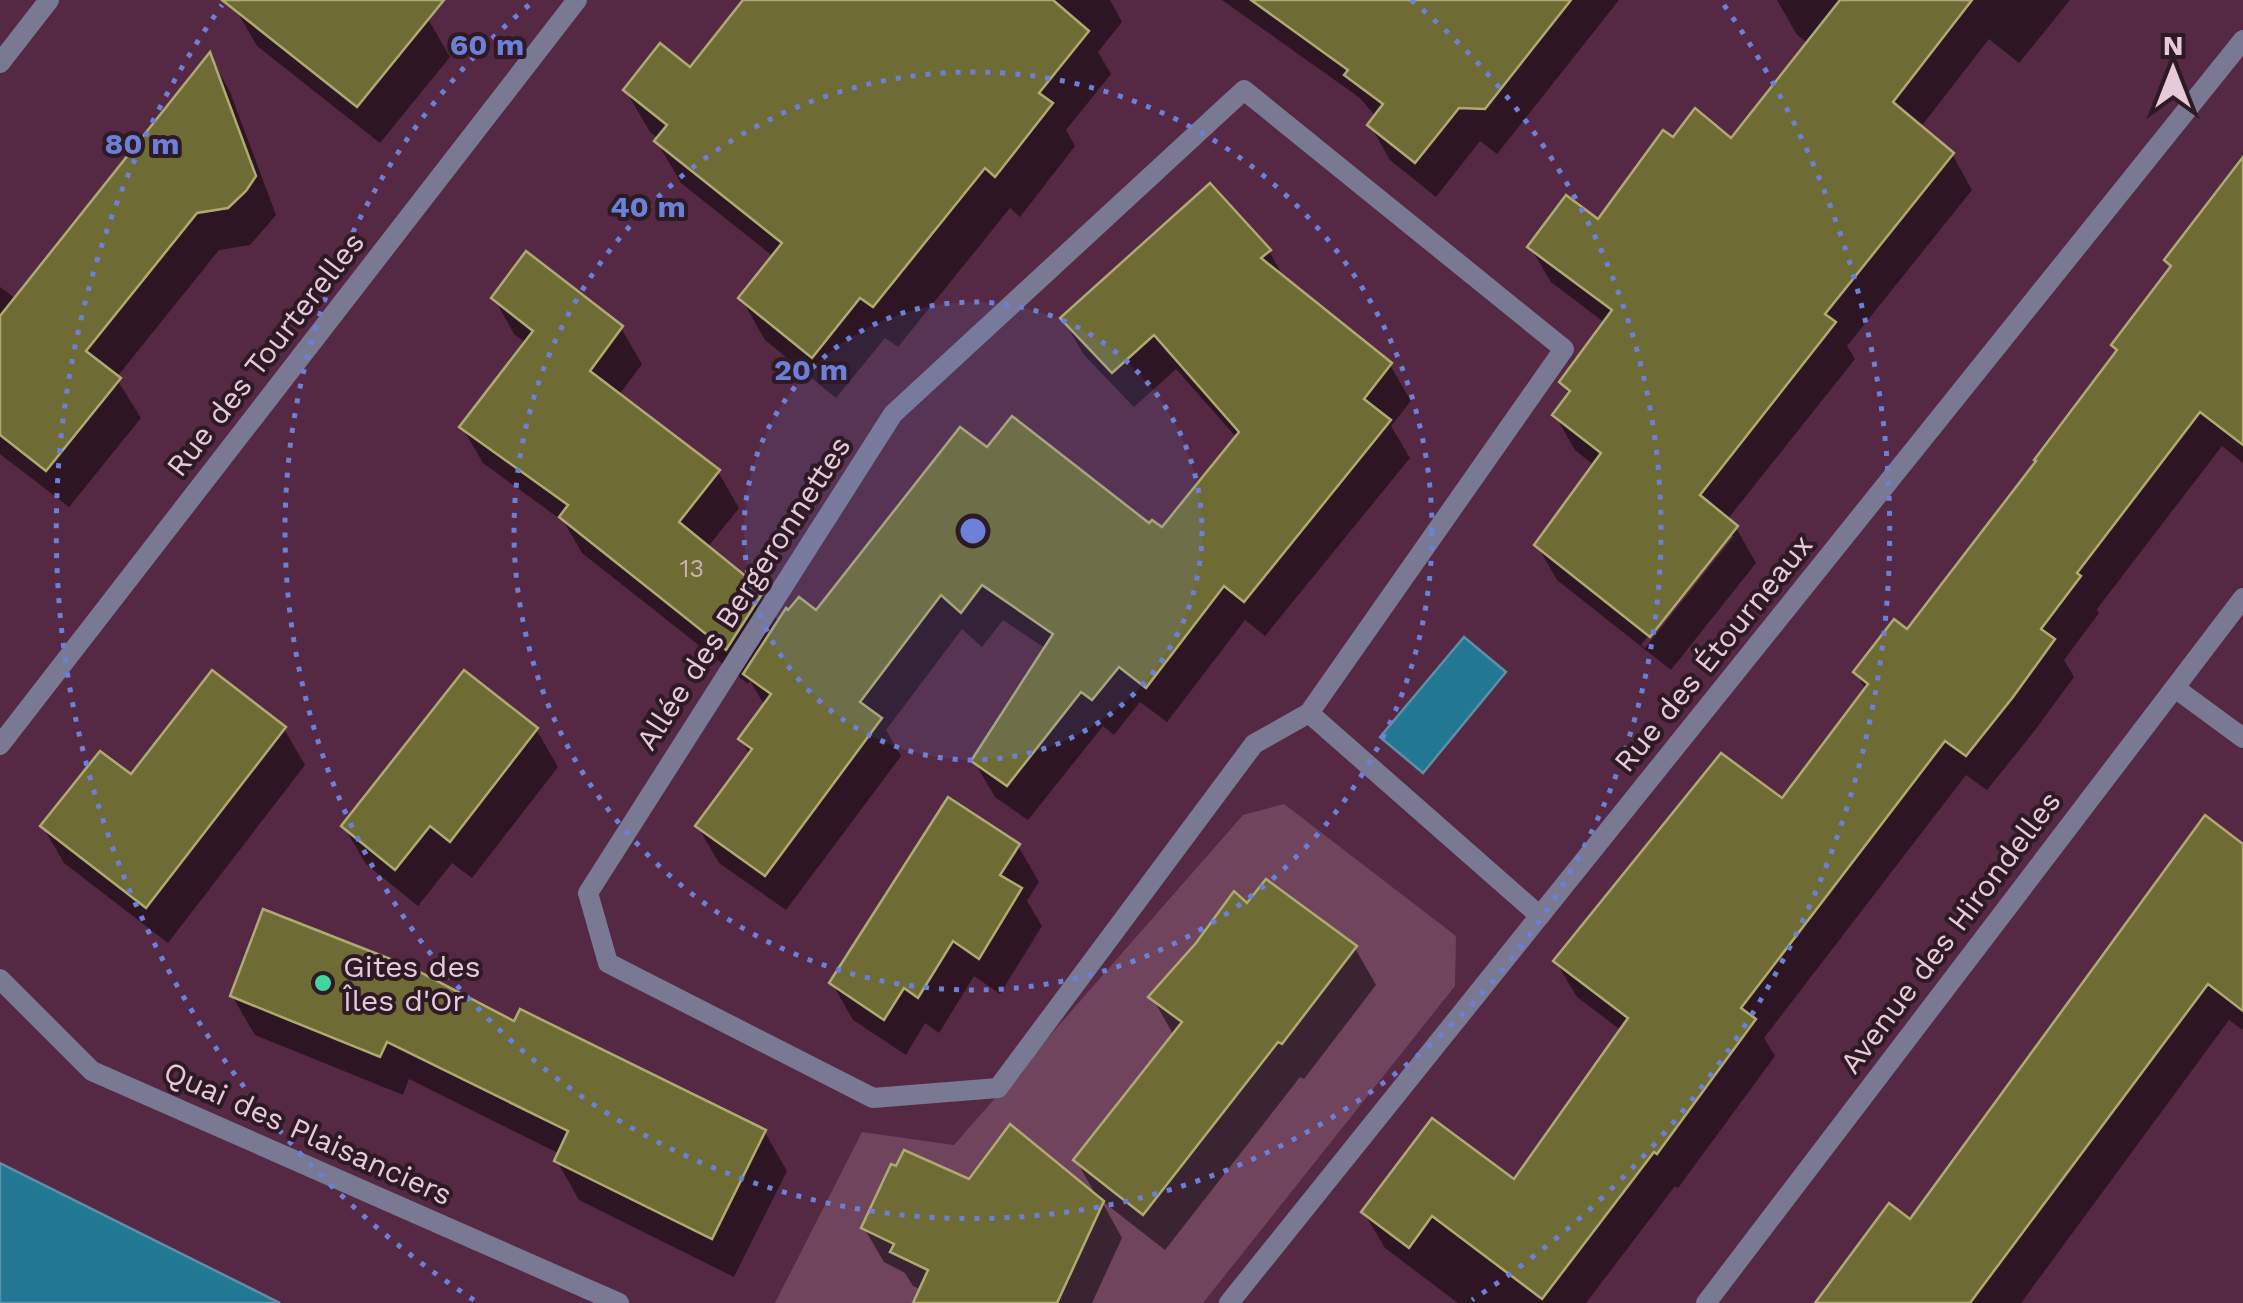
<svg xmlns="http://www.w3.org/2000/svg" width="2243" height="1303" font-family="'Work Sans',sans-serif">
  <rect width="100%" height="100%" fill="#552843"/>
  <path fill="#70445d" d="M1284 804 1456 936 1455 986 1203 1303H775L862 1132 954 1145 1243 815Z"/>
  <g fill="#227793" stroke="#5d90a8" stroke-width="2.5">
    <path d="M1464 637 1506 672 1423 773 1380 737Z"/>
    <path d="M0 1163 280 1303H0Z"/>
  </g>
  <g fill="#0007" fill-rule="evenodd">
    <path d="M241 0H404L428 19 450 57 380 143 257 46 235 8Z"/>
    <path d="M746 0H1110L1122 22 1098 52 1111 74 1066 130 1075 146 1020 217 1010 208 898 347 885 338 836 398 765 340 741 298 774 257 681 183 657 142 659 139 650 132 626 91 690 71Z"/>
    <path d="M1222 0H1619L1497 154 1480 141 1436 197 1390 160 1370 125 1376 117 1360 98Z"/>
    <path d="M1777 0H2070L2019 63 1989 39 1920 128 1952 154 1972 190 1847 346 1855 359 1727 520 1736 528 1756 563 1671 670 1557 580 1537 545 1595 466 1575 450 1555 415 1570 396 1562 382 1605 323 1551 282 1530 247 1599 223 1674 140 1731 142 1809 44 1797 35ZM1727 536H1734L1645 648 1641 645Z"/>
    <path d="M210 56 230 92 276 215 250 245 219 250 116 378 141 418 69 507 0 454V287L16 299Z"/>
    <path d="M2243 162V463L2222 446 2097 609 2099 613 2064 660 2074 677 2032 734 1987 790 1966 775 1764 1038 1775 1056 1678 1188 1675 1186 1586 1303H1458L1385 1248 1364 1213 1514 1182 1622 1031 1577 997 1556 962 1782 802 1866 690 1856 673 1907 632 2118 352 2172 269 2167 260Z"/>
    <path d="M1269 251 1285 280 1390 365 1411 401 1391 426 1410 458 1265 636 1245 620 1167 722 1140 702 1114 735 1103 726 1028 820 995 797 974 761 1046 649 1003 620 982 647 962 629 886 730 901 756 786 910 719 863 698 827 750 755 741 739 765 706 750 681 748 684 582 553 564 522 483 463 462 427 526 343 514 334 494 298 621 328 642 364 619 395 718 472 739 508 707 548 762 593 779 623 817 614 988 451 1162 530 1237 438 1176 369 1134 407 1084 355 1063 319Z"/>
    <path d="M284 729 305 765 168 943 64 863 43 827 131 777Z"/>
    <path d="M536 729 558 767 472 878 452 863 418 906 366 864 344 827Z"/>
    <path d="M1018 846 1039 882 1027 901 1042 926 1000 994 974 976 939 1033 925 1023 906 1055 853 1020 832 983Z"/>
    <path d="M2243 847V1030L2229 1020 2021 1303H1818L1910 1222Z"/>
    <path d="M1248 907 1355 948 1376 985 1304 1079 1300 1077 1165 1250 1101 1200 1122 1238 1092 1303H916L922 1290 913 1286 905 1273 884 1262 864 1228 970 1182 1098 1199 1076 1160 1174 1036 1152 997Z"/>
    <path d="M232 996 515 1025 764 1131 787 1171 734 1277 579 1200 557 1161 560 1154 409 1079 403 1095 255 1035Z"/>
  </g>
  <g fill="#6f6b35" stroke="#aeaa72" stroke-width="2.5">
    <path d="M222 0H444L357 107Z"/>
    <path d="M743 0H1053L1089 31 1039 93 1053 103 995 177 985 168 873 307 860 298 812 358 738 298 782 243 654 141 667 125 623 90 660 43 690 67Z"/>
    <path d="M1251 0H1571L1485 109 1459 108 1415 163 1367 125 1383 104 1344 75 1348 70Z"/>
    <path d="M1840 0H1972L1893 102 1954 153 1825 314 1836 322 1700 495 1738 526 1650 637 1534 545 1601 453 1552 415 1570 391 1559 382 1612 310 1527 247 1566 195 1598 219 1663 130 1673 137 1695 108 1731 138Z"/>
    <path d="M210 52 256 176 246 191 228 208 197 213 86 351 121 378 46 471 0 435V316Z"/>
    <path d="M2243 157V445L2200 412 2077 573 2081 576 2041 629 2055 639 2013 697 1966 756 1945 741 1741 1008 1756 1019 1657 1154 1654 1152 1542 1299 1432 1216 1409 1248 1361 1212 1432 1118 1514 1179 1628 1018 1553 961 1721 753 1782 798 1868 684 1853 672 1894 619 1907 629 2036 461 2034 460 2117 350 2111 345 2171 266 2164 260Z"/>
    <path d="M1210 183 1271 250 1261 258 1392 363 1364 399 1391 420 1244 602 1224 586 1146 688 1119 667 1092 700 1081 692 1007 786 971 761 1053 634 982 585 961 613 941 595 860 702 882 718 765 876 695 826 752 749 738 739 771 694 743 674 786 608 788 610 799 597 816 610 960 427 987 447 1012 416 1149 523 1152 520 1162 527 1239 432 1154 335 1112 373 1060 318Z"/>
    <path d="M526 251 623 326 590 371 720 470 679 522 764 591 726 650 559 517 568 505 459 427 533 331 491 298Z"/>
    <path d="M212 670 286 727 146 908 40 826 100 751 131 774Z"/>
    <path d="M464 670 538 728 450 842 430 826 395 870 341 826Z"/>
    <path d="M948 797 1020 844 1000 875 1022 888 979 959 953 941 918 998 904 988 884 1020 829 983Z"/>
    <path d="M2205 815 2243 844V1011L2208 984 1970 1303H1815L1889 1203 1910 1219Z"/>
    <path d="M1266 879 1357 946 1282 1044 1278 1042 1143 1215 1073 1160 1182 1022 1148 997 1196 943 1234 891 1247 903Z"/>
    <path d="M263 909 408 966 514 1021 520 1009 766 1130 712 1239 554 1161 568 1131 387 1042 380 1057 230 996Z"/>
    <path d="M1010 1124 1104 1201 1057 1303H913L928 1270 890 1252 894 1244 861 1228 891 1164 896 1166 904 1150 969 1179Z"/>
  </g>
  <g fill="none" stroke-linecap="round" stroke-linejoin="round">
    <path stroke="#797994" stroke-width="20" d="M2175 688 2243 738"/>
    <g stroke="#797994" stroke-width="20">
      <path d="M0 63 49 0"/>
      <path d="M1244 90 1564 349 1309 713 1254 744 998 1088 873 1098 608 963 588 893 893 414Z"/>
      <path d="M1309 713 1540 916"/>
      <path d="M0 745 577 0"/>
      <path d="M0 979 92 1071 619 1303"/>
      <path d="M1229 1303 2243 40"/>
      <path d="M1706 1303 2243 598"/>
    </g>
  </g>
  <circle cx="973" cy="531" r="229" fill="#6d80d8" fill-opacity=".12"/>
  <g fill="none" stroke="#6d80d8" stroke-width="5" stroke-dasharray="5 10">
    <circle cx="973" cy="531" r="229"/>
    <circle cx="973" cy="531" r="459"/>
    <path d="M1411 0A688 688 0 1 1 535 0"/>
    <path d="M474 1300A917 917 0 0 1 222 5M1724 5A917 917 0 0 1 1472 1300"/>
  </g>
  <circle fill="#44d49f" stroke="#2e1a25" stroke-width="4" cx="323" cy="983" r="10"/>
  <g text-anchor="middle" dominant-baseline="central" stroke-width="8" stroke-linejoin="round" paint-order="stroke">
    <g font-size="25" fill="#c8b2b0">
      <text x="692" y="568">13</text>
    </g>
    <g font-size="30" fill="#e6cad9" stroke="#2e1a25">
      <text transform="translate(265 354) rotate(-52)">Rue des Tourterelles</text>
      <text transform="translate(743 593) rotate(-57)">Allée des Bergeronnettes</text>
      <text transform="translate(1713 653) rotate(-51)">Rue des Étourneaux</text>
      <text transform="translate(1950 932) rotate(-53)">Avenue des Hirondelles</text>
      <text transform="translate(308 1133) rotate(24)">Quai des Plaisanciers</text>
    </g>
    <g font-size="30" fill="#e6cad9" stroke="#2e1a25" text-anchor="start">
      <text x="343" y="966">Gites des<tspan x="343" dy="34">Îles d'Or</tspan></text>
    </g>
  </g>
  <circle cx="973" cy="531" r="15" fill="#6d80d8" stroke="#2e1a25" stroke-width="5"/>
  <g font-size="30" text-anchor="middle" font-weight="bold" fill="#6d80d8" stroke="#2e1a25" stroke-width="8" stroke-linejoin="round" paint-order="stroke">
    <text x="487" y="55">60 m</text>
    <text x="142" y="154">80 m</text>
    <text x="648" y="217">40 m</text>
    <text x="811" y="380">20 m</text>
  </g>
  <g transform="translate(2173 70)" stroke="#2e1a25" stroke-width="8" paint-order="stroke">
  <path d="M0-8L18 38L0 25L-18 38Z" fill="#e6cad9"/>
  <text y="-15" font-size="28" font-weight="bold" text-anchor="middle" fill="#e6cad9">N</text>
  </g>
</svg>
